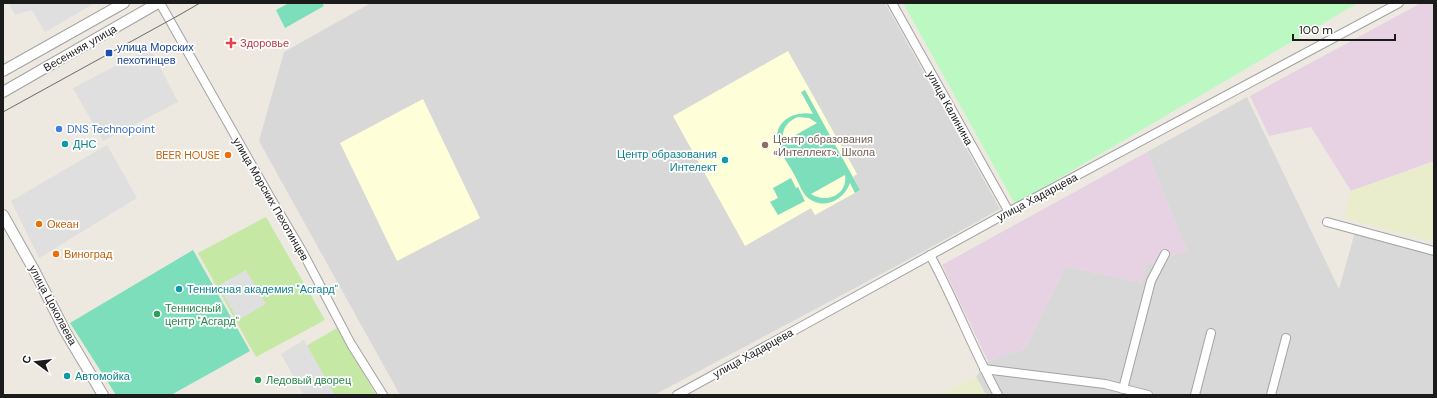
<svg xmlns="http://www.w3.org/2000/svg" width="1437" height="398" font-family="'DM Sans',sans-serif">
  <rect width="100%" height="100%" fill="#ede9e1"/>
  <g fill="#d9d8d8">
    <path d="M371 3H885L1000 209 915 256 654 395H400L259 141 284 52Z"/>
    <path d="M1247 97 1339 289 1355 232 1434 252V395H986L976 377 988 361 1025 349 1066 266 1141 283 1146 265 1187 251 1147 152Z"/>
  </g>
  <g fill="#e6d2e2">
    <path d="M1421 3H1434V161L1351 191 1311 127 1269 136 1250 96Z"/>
    <path d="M1147 152 1187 251 1146 265 1141 283 1066 266 1025 349 988 361 942 265Z"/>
  </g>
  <g fill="#feffd8">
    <path d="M788 51 857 174 853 177 860 190 815 215 811 208 745 246 673 116Z"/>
    <path d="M423 99 480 218 397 261 340 143Z"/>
  </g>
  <g fill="#e9edcb">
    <path d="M1434 162V242L1344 218 1351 191Z"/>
    <path d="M976 377 986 395H938Z"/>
  </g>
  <g fill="#c5e8a5">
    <path d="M266 217 325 320 256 357 198 253Z"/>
    <path d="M337 328 376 395H334L306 346Z"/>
  </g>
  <path fill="#bcf9c2" d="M903 3H1358L1015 204Z"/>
  <g fill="#7ddebb" fill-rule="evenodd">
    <path d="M289 3H322L324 6 285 28 276 10Z"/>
    <path d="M805 90 860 190 855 193 850 183C843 201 824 210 808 198 802 193 799 183 795 176 790 166 781 155 778 144 772 122 794 110 813 114L801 92ZM798 117 809 118 817 123 783 142C781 130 787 121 798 117ZM845 175C848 195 826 204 811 194Z"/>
    <path d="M791 178 796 188 798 187 805 201 778 215 770 202 778 198 773 188Z"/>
    <path d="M193 250 250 351 171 395H116L70 323Z"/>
  </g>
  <g fill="#dfdfdf">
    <path d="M9 3H95L45 32 32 10 15 15Z"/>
    <path d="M150 48 178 102 103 141 73 88Z"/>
    <path d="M107 145 137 198 39 258 11 201Z"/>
    <path d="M246 270 266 304 238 320 218 286Z"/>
    <path d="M304 340 335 395H304L281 354Z"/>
  </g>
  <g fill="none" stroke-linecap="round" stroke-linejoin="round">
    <defs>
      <g id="minor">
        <path d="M160 3 270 197 302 251 351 344 383 395"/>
        <path d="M892 3 1009 212"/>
        <path d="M1327 222 1434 251"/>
        <path d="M930 255C955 301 973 350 998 395"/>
        <path d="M984 369 1105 384 1148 395"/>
        <path d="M1123 389 1151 281 1165 254"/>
        <path d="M677 395 1014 209 1399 3"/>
        <path d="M1195 395 1211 333"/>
        <path d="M1271 395 1286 338"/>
      </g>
      <g id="tertiary">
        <path d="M3 71 124 3"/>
        <path d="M3 92 158 3"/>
        <path d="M3 215 34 270 65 331 103 395"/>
      </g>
    </defs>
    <use href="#minor" stroke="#a2a2a2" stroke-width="10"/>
    <use href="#tertiary" stroke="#a2a2a2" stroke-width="12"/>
    <use href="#minor" stroke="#fff" stroke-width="8"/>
    <use href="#tertiary" stroke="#fff" stroke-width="10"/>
    <path stroke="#696969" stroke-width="1" d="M3 112 181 14 200 3"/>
  </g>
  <path fill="#e0444e" stroke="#fff" stroke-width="1.5" d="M229 37h4v4h4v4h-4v4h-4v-4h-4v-4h4z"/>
  <rect fill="#1a4fb4" stroke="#fff" stroke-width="1.5" x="105" y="49" width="8" height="8" rx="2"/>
  <circle fill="#3f7fe0" stroke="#fff" stroke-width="1.5" cx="59" cy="129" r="4"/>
  <g fill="#0f9aa8" stroke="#fff" stroke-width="1.5">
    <circle cx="65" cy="144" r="4"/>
    <circle cx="725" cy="160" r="4"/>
    <circle cx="179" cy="289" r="4"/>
    <circle cx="67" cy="376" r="4"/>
  </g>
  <circle fill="#8d6e63" stroke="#fff" stroke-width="1.5" cx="765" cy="145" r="4"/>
  <g fill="#e8710a" stroke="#fff" stroke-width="1.5">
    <circle cx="228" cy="155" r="4"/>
    <circle cx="39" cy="224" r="4"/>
    <circle cx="56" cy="254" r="4"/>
  </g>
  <g fill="#2e9e5b" stroke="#fff" stroke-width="1.5">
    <circle cx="157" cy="314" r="4"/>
    <circle cx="258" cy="380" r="4"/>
  </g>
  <g text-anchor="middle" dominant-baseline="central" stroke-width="3.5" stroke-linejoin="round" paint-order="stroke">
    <g font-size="11" fill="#be3a42" stroke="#fff" text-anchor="start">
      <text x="240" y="43">Здоровье</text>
    </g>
    <g font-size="11" fill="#164399" stroke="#fff" text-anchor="start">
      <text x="117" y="47">улица Морских<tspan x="117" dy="13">пехотинцев</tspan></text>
    </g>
    <g font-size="11" fill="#1b1b1b" stroke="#fff">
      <text transform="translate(80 48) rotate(-30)">Весенняя улица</text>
      <text transform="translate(950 108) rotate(61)">улица Калинина</text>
      <text transform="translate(1037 197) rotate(-28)">улица Хадарцева</text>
      <text transform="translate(271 199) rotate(60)">улица Морских Пехотинцев</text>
      <text transform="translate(53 305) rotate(62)">улица Цоколаева</text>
      <text transform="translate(753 353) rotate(-29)">улица Хадарцева</text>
    </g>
    <g font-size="11" fill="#366cbe" stroke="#fff" text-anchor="start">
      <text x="67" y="129">DNS Technopoint</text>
    </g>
    <g font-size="11" fill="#785e54" stroke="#fff" text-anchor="start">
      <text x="773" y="139">Центр образования<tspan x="773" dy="13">«Интеллект». Школа</tspan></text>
    </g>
    <g font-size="11" fill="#0d838f" stroke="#fff" text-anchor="start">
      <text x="73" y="144">ДНС</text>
      <text x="717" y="154" text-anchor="end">Центр образования<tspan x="717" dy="13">Интелект</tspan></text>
      <text x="187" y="289">Теннисная академия "Асгард"</text>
      <text x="75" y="376">Автомойка</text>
    </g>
    <g font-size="11" fill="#c56008" stroke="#fff" text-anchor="start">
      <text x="220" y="155" text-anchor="end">BEER HOUSE</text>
      <text x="47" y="224">Океан</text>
      <text x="64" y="254">Виноград</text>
    </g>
    <g font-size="11" fill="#27864d" stroke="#fff" text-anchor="start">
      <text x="165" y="308">Теннисный<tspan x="165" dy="13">центр "Асгард"</tspan></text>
      <text x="266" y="380">Ледовый дворец</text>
    </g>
  </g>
  <rect width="1437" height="398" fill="none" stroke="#1b1b1b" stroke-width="8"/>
  <g transform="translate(36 362) rotate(285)" stroke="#ffffff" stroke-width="3" paint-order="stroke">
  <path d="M0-3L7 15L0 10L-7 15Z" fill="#1b1b1b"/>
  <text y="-6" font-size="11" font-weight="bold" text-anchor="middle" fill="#1b1b1b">С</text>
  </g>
  <path d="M1293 34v6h102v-6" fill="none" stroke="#1b1b1b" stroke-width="2"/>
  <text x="1299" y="34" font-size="12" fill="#1b1b1b" stroke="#ffffff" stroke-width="3" paint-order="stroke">100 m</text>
</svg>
